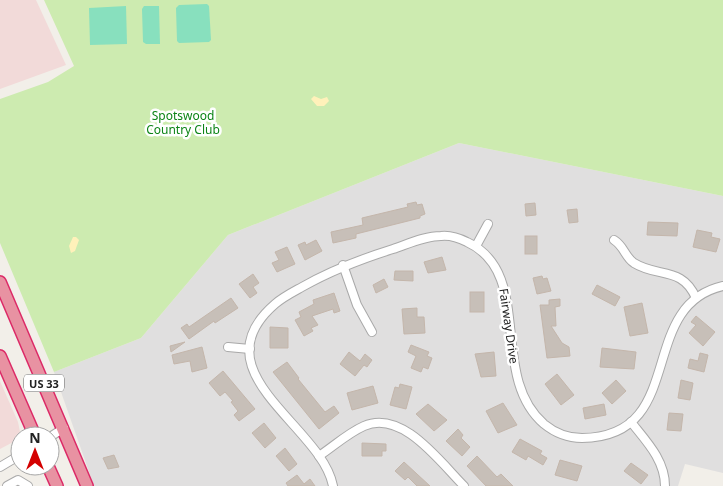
<svg xmlns="http://www.w3.org/2000/svg" width="723" height="486" font-family="'Noto Sans',sans-serif">
  <rect width="100%" height="100%" fill="#f2efe9"/>
  <path fill="#e0dfdf" d="M459 143 723 196V473L685 464 678 486H94L54 372 141 338 228 235Z"/>
  <g fill="#f2dad9">
    <path d="M0 0H36L66 65 0 89Z"/>
    <path d="M0 381 18 422 20 432 17 440 0 449Z"/>
  </g>
  <path fill="#cdebb0" d="M44 0H723V196L459 143 228 235 141 338 54 372 0 243V99L48 82 74 66Z"/>
  <g fill="#fff1ba">
    <path d="M314 96 321 99 327 97 329 101 324 106H317L311 99Z"/>
    <path d="M73 237H76L79 240 75 251 71 253 69 246Z"/>
  </g>
  <g fill="#88e0be">
    <path d="M207 4 209 6 211 40 209 42 179 43 177 41 176 8 179 5Z"/>
    <path d="M126 6 127 44 90 45 89 8Z"/>
    <path d="M144 6H159L160 44H146L143 42 142 9Z"/>
  </g>
  <g fill="#c7bfb8" stroke="#c4b6ab">
    <path d="M416 202 417 205 422 204 425 214 420 216V218L356 234V238L333 243 331 232 363 225 362 218 408 207 407 204Z"/>
    <path d="M535 203 536 215 526 216 525 204Z"/>
    <path d="M577 209 578 222 569 223 567 210Z"/>
    <path d="M648 222 678 223 677 236 647 235Z"/>
    <path d="M697 230 712 233 711 237 720 239 716 252 693 247Z"/>
    <rect x="525" y="236" width="12" height="18"/>
    <path d="M316 240 322 251 305 260 298 245 305 242 306 245Z"/>
    <path d="M287 247 295 264 277 272 272 263 279 260 275 252Z"/>
    <path d="M442 257 446 270 428 273 424 262Z"/>
    <path d="M395 271H413V281L394 280Z"/>
    <path d="M253 274 259 283 253 287 257 293 250 298 239 284Z"/>
    <path d="M542 276 543 279 547 278 551 291 537 294 533 278Z"/>
    <path d="M384 279 388 287 376 293 373 285Z"/>
    <path d="M597 285 620 297 615 306 592 294Z"/>
    <rect x="470" y="292" width="14" height="20"/>
    <path d="M334 293 340 311 334 313 333 309 312 316 318 325 311 328 313 331 304 336 295 320 301 317 299 312 314 304 313 300Z"/>
    <path d="M231 298 238 308 215 323 214 321 189 339 181 328 187 324 189 327Z"/>
    <path d="M560 299V306L555 307 556 326H551L562 343 569 347 570 356 547 358 540 305H549V300Z"/>
    <path d="M642 303 648 333 630 336 624 307Z"/>
    <path d="M417 308V317H424L425 333 404 334 402 309Z"/>
    <path d="M696 316 715 332 703 346 689 333 696 325 691 322Z"/>
    <path d="M270 327 288 328V348H270Z"/>
    <path d="M185 342 171 352 170 346Z"/>
    <path d="M411 345 429 352 427 356 432 358 428 369 423 367 421 372 411 368 416 356 408 352Z"/>
    <path d="M202 347 207 368 192 372 190 361 174 364 172 355Z"/>
    <path d="M602 348 636 352 634 369 600 367Z"/>
    <path d="M349 352 360 361 365 354 372 360 367 367 364 365 355 376 340 364Z"/>
    <path d="M494 352 496 376 481 377 475 354Z"/>
    <path d="M700 353 708 355 704 372 688 368 690 359 698 361Z"/>
    <path d="M287 362 299 378 298 379 325 412 334 406 339 413 319 429 273 372Z"/>
    <path d="M223 371 255 409 239 421 234 415 238 411 231 402 233 401 225 392 220 396 209 383Z"/>
    <path d="M557 374 574 395 561 405 545 384Z"/>
    <path d="M616 380 626 391 612 404 602 393Z"/>
    <path d="M681 380 693 383 690 400 678 398Z"/>
    <path d="M400 384 412 387 406 409 390 405 395 387 399 388Z"/>
    <path d="M373 386 378 403 352 410 347 393Z"/>
    <path d="M503 403 517 425 498 433 486 411Z"/>
    <path d="M428 404 447 420 434 431 416 414Z"/>
    <path d="M604 404 606 415 585 419 583 408Z"/>
    <path d="M669 413 683 414 681 431 667 430Z"/>
    <path d="M264 423 276 438 265 448 252 433Z"/>
    <path d="M458 429 463 435 461 438 470 447 462 456 446 441Z"/>
    <path d="M520 439 542 451 540 454 547 458 543 465 528 456 526 460 512 452Z"/>
    <path d="M362 443 386 444V451H382V456H362Z"/>
    <path d="M285 448 297 464 289 471 276 456Z"/>
    <path d="M114 455 119 467 108 469 103 458Z"/>
    <path d="M477 456 497 477 501 474 513 486H486L467 466Z"/>
    <path d="M560 460 582 466 577 481 555 475Z"/>
    <path d="M404 462 430 486H417L408 477 405 480 395 471Z"/>
    <path d="M631 463 648 475 641 484 624 471Z"/>
    <path d="M297 475 304 484 310 479 315 486H288L286 483Z"/>
  </g>
  <g fill="none" stroke-linecap="round" stroke-linejoin="round">
    <defs>
      <g id="minor">
        <path d="M614 240C624 246 625 257 634 263 658 278 682 266 696 298"/>
        <path d="M476 246 488 224"/>
        <path d="M343 265 357 305 372 332"/>
        <path d="M228 347 250 349"/>
        <path d="M631 422C646 441 665 460 665 486"/>
        <path d="M50 437 64 428"/>
        <path d="M319 456C334 446 348 433 364 426 402 409 440 462 464 486"/>
        <path d="M0 467 20 455"/>
        <path d="M7 486 18 480 28 486"/>
        <path d="M333 486C322 426 196 372 275 304 283 297 293 292 302 287 332 270 361 259 393 249 408 244 425 236 441 236 450 235 459 238 467 242 535 273 488 376 544 424 555 433 568 438 582 438 689 437 635 306 723 286"/>
      </g>
      <g id="highway">
        <path d="M0 282 87 486"/>
        <path d="M0 356 35 436"/>
        <path d="M48 466 57 486"/>
      </g>
    </defs>
    <use href="#minor" stroke="#a9a9a9" stroke-width="10"/>
    <use href="#highway" stroke="#dc2a67" stroke-width="14"/>
    <use href="#minor" stroke="#fff" stroke-width="8"/>
    <use href="#highway" stroke="#e892a2" stroke-width="11"/>
  </g>
  <g text-anchor="middle" dominant-baseline="central" stroke-width="5" stroke-linejoin="round" paint-order="stroke">
    <rect fill="#fff" stroke="#646464" stroke-width="1" x="24" y="374.5" width="40" height="17" rx="4"/>
    <g font-size="11" font-weight="bold" fill="#222">
      <text x="44" y="383">US 33</text>
    </g>
    <g font-size="12" fill="#0c8416" stroke="#fff">
      <text x="183" y="115">Spotswood<tspan x="183" dy="14">Country Club</tspan></text>
    </g>
    <g font-size="12" fill="#222" stroke="#fff">
      <text transform="translate(509 326) rotate(82)">Fairway Drive</text>
    </g>
  </g>
  <g transform="translate(35 451)"><circle r="24" fill="#ffffff" stroke="#a7a7a7"/>
  <path d="M0-4L9 19L0 12L-9 19Z" fill="#d40000"/>
  <text y="-8" font-size="14" font-weight="bold" text-anchor="middle" fill="#222222">N</text>
  </g>
</svg>
